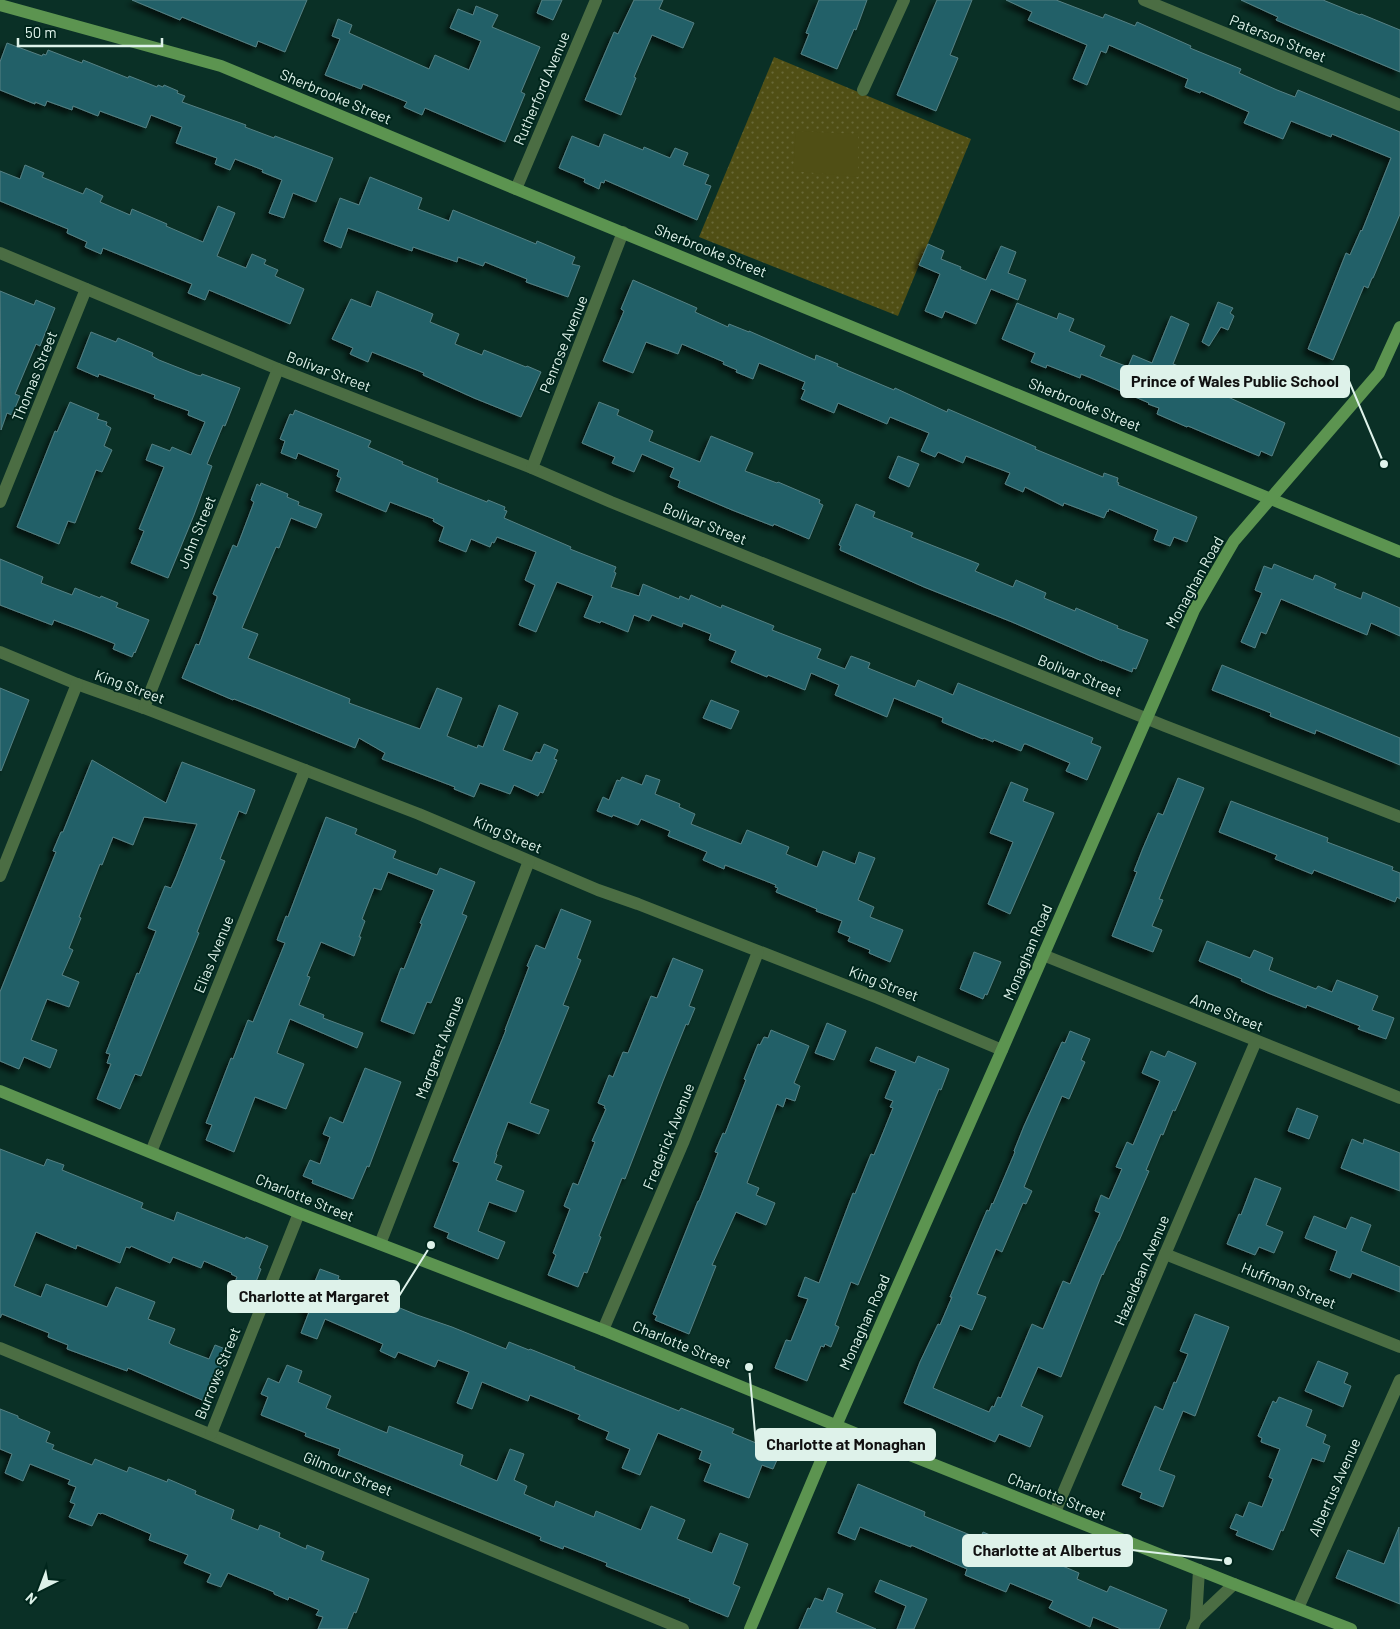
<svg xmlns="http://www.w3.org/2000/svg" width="1400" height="1629" font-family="Barlow,sans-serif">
  <defs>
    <pattern id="grass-dots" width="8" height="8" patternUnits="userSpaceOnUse" patternTransform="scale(1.25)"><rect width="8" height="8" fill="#504f15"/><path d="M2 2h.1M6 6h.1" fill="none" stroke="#696937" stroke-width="1.8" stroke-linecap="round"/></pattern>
    <filter id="shadow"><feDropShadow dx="-4.5" dy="4.5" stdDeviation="2.5" flood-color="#0009"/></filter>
  </defs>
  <rect width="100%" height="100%" fill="#0a3026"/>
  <path fill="url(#grass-dots)" d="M774 57 971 139 898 316 699 237Z"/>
  <path fill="#504f15" d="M796 131 858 134V177L793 171Z"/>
  <g fill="#206167" stroke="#568084" filter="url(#shadow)">
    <path d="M132 0H307L285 52 258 41 256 47 182 17 180 20Z"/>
    <path d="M542 0H562L553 20 537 13Z"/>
    <path d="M634 0H663L659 9 694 23 683 48 652 35 634 77 636 78 621 115 585 100 614 32 618 34Z"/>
    <path d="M819 0H867L856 30 854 29 837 69 801 54 809 34 806 33Z"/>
    <path d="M937 0H972L950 55 958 58 936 111 897 95Z"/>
    <path d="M1006 0H1056L1103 18 1105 14 1135 26 1137 22 1191 46 1190 48 1241 69 1239 73 1277 90 1295 97 1298 90 1400 132V214L1373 278H1372L1368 288 1364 286 1333 360 1308 349 1346 253 1350 255 1361 230 1362 231 1391 158 1332 134 1331 137 1291 121 1283 139 1244 123 1249 112 1201 91 1200 93 1185 87 1188 79 1109 45 1106 53 1101 51 1087 85 1073 79 1087 45 1028 20 1032 12Z"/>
    <path d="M1241 0H1323L1360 15 1361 14 1400 30V72L1292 27 1276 20 1278 17Z"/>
    <path d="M476 6 498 15 492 27 540 47 521 92 525 94 505 142 425 108 422 115 404 107 407 102 363 84 361 89 325 75 340 39 332 36 338 19 352 25 349 33 429 69 435 55 469 70 481 41 450 28 458 9 473 15Z"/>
    <path d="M7 43 42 56 43 54 46 55 48 50 82 63 83 60 128 78 129 76 157 87 158 85 163 87 164 85 178 91 177 93 185 96 182 102 246 125 245 127 274 138 275 136 333 158 316 202 293 193 284 218 269 213 282 180 262 172 263 170 235 159 230 170 215 164 217 158 176 143 182 127 151 115 146 128 100 111 98 116 73 106 72 110 47 101 45 106 35 102V104L0 90V62Z"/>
    <path d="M604 134 643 150 644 147 670 158 675 148 688 153 683 165 709 175 705 184 711 186 697 220 605 180 604 183 601 182 599 189 584 182 585 179 559 168 572 136 599 147Z"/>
    <path d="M25 165 44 173 42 177 83 194 86 188 103 196 100 202 130 215 132 209 167 224 166 226 203 242 218 206 235 213 217 256 246 268 252 254 266 260 264 264 278 270 275 276 304 289 290 324 209 290 205 300 188 293 192 284 103 248 101 254 85 247 87 242 67 233 68 229 0 201V171L20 179Z"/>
    <path d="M370 177 422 198 418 209 449 221 453 210 536 244 537 241 575 257 572 264 580 266 568 297 526 282 527 279 485 262 483 266 458 257 457 262 413 247 412 251 348 228 341 248 324 241 340 198 359 205Z"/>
    <path d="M928 244 944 251 941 259 961 267 960 269 986 280 1001 246 1016 252 1008 273 1026 280 1018 300 991 289 976 324 945 311 942 318 925 311 940 274 919 265Z"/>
    <path d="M633 280 697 308 695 312 728 327 729 324 749 332V331L815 360 816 355 838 364 837 366 894 390 895 388 947 412 948 409 1036 447 1035 449 1103 477 1104 473 1118 478 1117 482 1119 483 1118 485 1197 517 1187 542 1174 537 1170 546 1154 540 1158 530 1109 509 1108 512 1107 511 1104 518 1064 503 1063 506 1025 487 1023 492 1005 484 1010 473 966 456 963 463 938 452 935 457 921 451 929 433 890 417 887 424 838 403 834 413 801 399 805 390 802 389 805 382 759 363 753 379 736 372 737 370 723 364 724 362 682 344 678 354 646 342 633 373 603 361 624 311 621 309Z"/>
    <path d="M0 291 34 305 36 300 55 308 40 346 36 344 15 394 20 396 12 415 7 413 1 430Z"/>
    <path d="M377 291 433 314 430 322 459 334 455 344 482 355 484 350 526 367 527 366 541 372 521 417 474 398 423 375 424 373 372 352 368 362 350 354 353 348 332 339 351 299 371 307Z"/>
    <path d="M1218 302 1233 308 1230 313 1234 316 1228 330 1221 327 1209 346 1202 342Z"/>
    <path d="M1017 303 1057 319 1059 313 1074 319 1069 331 1105 346 1100 356 1128 367 1133 355 1152 363 1171 316 1189 324 1173 364 1186 369 1183 375 1210 387 1211 383 1230 392 1228 397 1285 423 1272 456 1261 451 1259 456 1188 426 1187 427 1157 414 1159 408 1148 404 1149 403 1091 378 1081 374 1080 378 1047 365 1046 368 1031 362 1035 353 1002 339Z"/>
    <path d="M91 332 116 342 118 338 153 353 152 356 159 360 197 375 201 376 202 374 240 388 225 426 223 425 207 464 212 466 194 515 168 578 131 563 144 531 139 529 164 467 146 460 152 444 170 451 172 447 191 455 205 422 188 415 189 411 154 398 155 395 99 374 98 377 77 368Z"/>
    <path d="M70 402 99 414 97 419 107 422 106 425 111 428 104 446 112 450 102 472 96 470 75 523 68 521 59 544 17 527 55 431 57 432Z"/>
    <path d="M599 402 619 410 617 415 653 431 649 441 700 462 711 436 753 453 745 471 777 483 778 482 820 500 819 503 823 505 809 539 774 524 773 526 732 510 678 487 680 481 670 477 674 468 642 454 634 472 612 463 615 457 582 443Z"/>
    <path d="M295 410 371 441 368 447 403 462 402 464 438 479 437 482 487 502 488 500 505 507 504 510 507 511 504 518 571 547 570 549 616 567 614 572 616 573 611 587 639 596 643 584 679 599 680 596 689 600 691 595 721 608 722 605 774 626 772 630 821 649 817 658 845 669 851 656 870 663 868 668 915 687 918 680 953 695 958 683 1093 738 1091 743 1101 747 1087 780 1066 771 1070 763 1026 744H1024L1021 751 994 740 993 742 984 738 983 739 942 722 943 718 894 698 887 717 835 695 839 685 811 673 805 690 768 675 767 677 731 662 736 651 709 640 711 634 683 623 682 627 652 615 649 621 634 615 628 632 601 621 600 623 584 617 593 596 557 582 536 632 519 625 535 585 525 580 536 552 497 537 494 543 492 542 490 547 471 539 466 552 439 541 444 527 433 521 434 519 390 502 386 512 336 491 341 478 337 476 339 470 298 453 296 459 281 453 285 441 280 439 290 414 293 415Z"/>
    <path d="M898 456 919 464 909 487 889 478Z"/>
    <path d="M261 483 288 494 287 497 299 502 298 505 322 514 316 528 291 518 279 548 276 547 242 628 258 634 248 658 350 699 349 703 420 729 437 688 462 698 447 736 477 748 478 745 483 747 499 705 518 713 503 750 532 761 536 752 540 753 544 744 558 750 554 759 557 760 543 793 540 792 538 796 514 785 510 794 480 783 474 797 454 789 455 787 382 759 385 753 359 738 355 748 262 710 234 699 233 700 182 678 196 644 199 645 217 598V596L213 594 233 545 237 547 254 502 251 500 257 484 260 486Z"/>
    <path d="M856 504 875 512 873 517 913 533 911 537 979 564 975 571 1013 587 1016 580 1046 593 1044 598 1075 611 1076 608 1118 626 1117 628 1148 640 1136 669 1133 668 1132 672 1102 660V661L1012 622 924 587 840 550 841 546 839 545Z"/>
    <path d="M0 559 43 577 41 583 72 595 75 588 100 598 101 596 118 603 116 607 149 620 135 653 134 652 132 657 113 649 115 644 113 643 83 631 54 620 52 625 0 605Z"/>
    <path d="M1274 564 1313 580 1315 575 1318 576 1336 584 1334 588 1361 599 1363 592 1400 608V636L1371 623 1367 635 1281 599 1266 634 1261 632 1255 648 1241 642 1262 593 1255 590 1264 566 1272 569Z"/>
    <path d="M1222 665 1400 738V765L1316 730 1315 734 1270 716 1271 713 1212 690Z"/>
    <path d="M0 688 29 700 1 771 0 770Z"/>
    <path d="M711 700 739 711 731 729 703 718Z"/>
    <path d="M92 760 166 803 182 762 255 790 246 814 239 811 220 859 225 861 197 932 199 933 141 1076 135 1074 120 1109 97 1099 111 1064 107 1063 110 1054 106 1053 137 973 139 974 156 931 148 928 165 886 171 888 176 877 197 824 144 817 133 845 113 837 102 865 100 864 79 917 81 918 69 948 73 950 62 975 79 982 69 1007 47 999 31 1040 57 1050 50 1068 24 1057 19 1069 0 1061V992L56 852 53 851 61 832H63Z"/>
    <path d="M646 775 660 780 655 794 680 804 679 807 695 814 691 824 741 844 747 830 789 847 786 854 817 867 823 851 855 864 859 852 875 858 858 900 874 907 870 917 903 930 890 962 869 953 870 950 848 941 850 937 838 932 842 921 816 911 817 909 776 892 778 888 775 887 776 885 725 865 724 869 703 860 707 852 668 836 670 831 641 819 638 825 613 815 612 817 597 811 603 797 609 800 617 780 620 781 622 777 642 785Z"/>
    <path d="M1178 778 1204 788 1159 899 1163 900 1152 926 1162 930 1153 952 1112 936 1137 872 1134 871 1143 848 1158 813 1163 815Z"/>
    <path d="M1011 782 1028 789 1023 801 1054 813 1010 914 988 904 1013 842 990 833Z"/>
    <path d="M1231 801 1328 838 1327 842 1393 867 1392 870 1400 873V899L1397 897 1395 902 1314 870 1312 874 1275 859 1277 855 1219 832Z"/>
    <path d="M326 817 357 829 355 834 396 851 393 858 437 875 440 868 475 882 462 914 467 916 431 1003 427 1002 414 1034 381 1021 401 968 404 969 422 924 420 923 434 890 388 872 381 890 374 888 362 919 365 921 359 937H361L354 956 321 942 307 976 310 977 299 1005 324 1015 323 1018 363 1033 357 1048 290 1019 277 1053 304 1064 286 1109 255 1097 234 1152 206 1140 212 1125 206 1123 231 1058 233 1059 248 1020 253 1022 285 943 277 940 286 916 288 917Z"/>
    <path d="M561 909 591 921 577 958 581 960 563 1005 569 1007 530 1103 549 1110 539 1134 508 1122 496 1154 497 1155 494 1163 502 1166 496 1180 524 1191 516 1212 489 1202 478 1231 505 1242 498 1259 447 1238 449 1233 434 1227 459 1163 453 1161 506 1030H505L529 967 527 966 536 945 545 949Z"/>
    <path d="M1207 941 1250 958 1254 950 1273 958 1269 970 1316 989 1318 986 1332 992 1337 980 1378 996 1372 1010 1394 1018 1386 1039 1358 1029 1360 1026 1307 1005 1306 1008 1268 993 1241 981 1242 979 1199 961Z"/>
    <path d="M974 952 1001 962 987 995 985 994 983 999 960 989Z"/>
    <path d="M673 958 703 970 689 1006 695 1008 688 1025 686 1024 663 1081 625 1179 622 1178 599 1236 601 1237 587 1273 584 1272 578 1287 548 1275 556 1255 553 1253 570 1209 564 1206 573 1183 578 1185 595 1142 592 1141 606 1109 604 1108 605 1106 598 1103 609 1075 613 1077 623 1052 628 1053 651 996 657 998Z"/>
    <path d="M827 1023 846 1031 834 1060 815 1053Z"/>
    <path d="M771 1030 809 1046 794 1083 800 1086 795 1101 786 1098 783 1107 777 1104 747 1183 759 1188 756 1195 775 1203 766 1225 736 1212 712 1265 716 1266 689 1334 655 1320 657 1316 653 1314 698 1201H699L718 1153 715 1152 723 1133 725 1134 746 1080 744 1079 758 1044 760 1045 764 1037 768 1038Z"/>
    <path d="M1070 1031 1090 1039 1081 1060 1085 1062 1069 1099 1062 1096 1042 1143 1024 1187 1032 1191 1026 1204 1023 1203 1002 1252 996 1249 977 1294 986 1297 972 1330 960 1325 933 1388 989 1412 992 1406 994 1407 998 1397 1001 1398 1032 1324 1043 1329 1063 1281 1070 1284 1100 1213 1095 1211 1101 1195 1109 1199 1122 1169 1116 1167 1127 1142 1133 1145 1160 1081 1142 1073 1151 1051 1165 1057 1168 1051 1196 1063 1175 1111 1173 1110 1163 1135 1161 1134 1146 1170 1149 1171 1119 1241H1118L1103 1275 1102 1274 1061 1377 1038 1367 1021 1406 1043 1416 1030 1447 999 1434 995 1442 904 1403 920 1362 938 1324 940 1325 952 1297H950L987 1210 989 1211 992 1203 993 1204 1015 1152 1014 1151 1024 1126 1062 1042 1065 1043Z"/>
    <path d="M876 1047 915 1063 918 1056 949 1069 941 1090 939 1089 858 1285 851 1282 835 1325 839 1327 831 1347 825 1344 824 1347 821 1346 807 1381 775 1368 786 1340 791 1341 808 1299 798 1296 805 1277 819 1283 853 1193 855 1194 871 1154 874 1155 893 1108 890 1107 893 1101 885 1098 896 1071 870 1061Z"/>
    <path d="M365 1068 401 1082 369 1167 367 1166 353 1199 312 1183 313 1180 303 1176 310 1160 320 1164 330 1137 323 1134 330 1117 343 1123Z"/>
    <path d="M1297 1108 1318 1116 1309 1139 1288 1131Z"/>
    <path d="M1352 1139 1363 1144 1364 1139 1400 1153V1191L1341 1168Z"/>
    <path d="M0 1149 44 1166 47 1159 64 1165 62 1170 143 1203 141 1208 174 1221 177 1212 245 1239 246 1237 268 1246 259 1268 261 1269 250 1297 232 1290 237 1277 231 1274 232 1273 204 1261 201 1268 173 1257 170 1263 131 1246 130 1248 126 1247 120 1263 77 1245 76 1249 36 1232 14 1286 41 1297 46 1284 107 1307 116 1287 155 1302 148 1319 175 1329 169 1343 172 1345 209 1359 215 1345 228 1350 209 1403 128 1368 127 1371 67 1349 68 1345 48 1337 49 1333 2 1314 0 1318Z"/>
    <path d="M1255 1178 1281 1188 1266 1225 1283 1232 1274 1253 1259 1247 1255 1255 1227 1244 1239 1214 1241 1215Z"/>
    <path d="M1314 1216 1346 1229 1351 1217 1371 1225 1361 1251 1400 1267V1292L1352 1273 1350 1278 1330 1270 1337 1251 1305 1238Z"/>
    <path d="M320 1269 339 1276 338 1279 341 1280 339 1283 417 1315 452 1327 506 1349 509 1342 529 1350 530 1349 575 1367 574 1369 679 1411 681 1408 734 1429 732 1433 780 1453 773 1469 762 1465 749 1498 704 1481 711 1464 699 1459 702 1451 658 1433 640 1475 622 1468 630 1449 606 1439 609 1432 578 1419 580 1415 530 1395 528 1401 482 1382 472 1409 457 1403 469 1372 438 1360 435 1367 398 1352 395 1358 380 1351 383 1344 325 1319 317 1339 301 1333 309 1312 304 1309Z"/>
    <path d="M1195 1314 1229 1327 1195 1416 1183 1411 1159 1470 1175 1476 1163 1507 1140 1498 1142 1493 1122 1485 1155 1406 1163 1410 1174 1382 1176 1383 1188 1354 1180 1351Z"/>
    <path d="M1318 1361 1348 1373 1344 1383 1351 1386 1343 1407 1305 1391Z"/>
    <path d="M287 1365 302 1371 298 1382 331 1396 326 1408 387 1433 389 1426 463 1455 460 1465 497 1481 510 1449 524 1454 514 1480 527 1486 524 1494 554 1507 556 1501 594 1517 596 1511 641 1530 651 1506 685 1520 677 1539 712 1553 720 1533 748 1544 733 1584 740 1587 728 1617 689 1601 690 1599 606 1566 607 1563 564 1546 563 1549 540 1540 541 1537 338 1455 340 1449 305 1436 306 1433 261 1415 268 1397 261 1394 268 1378 279 1383Z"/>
    <path d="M1279 1397 1312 1410 1306 1426 1326 1435 1323 1443 1330 1446 1324 1462 1312 1458 1283 1531 1281 1530 1273 1550 1236 1535 1238 1531 1230 1528 1236 1514 1243 1517 1249 1502 1262 1507 1273 1479 1269 1477 1280 1449 1261 1442 1262 1438 1258 1436 1273 1401 1276 1403Z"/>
    <path d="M0 1409 18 1416V1418L50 1432 46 1442 54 1445 52 1449 92 1465 95 1459 127 1472 129 1467 167 1482 168 1479 196 1491 195 1494 234 1510 231 1519 258 1530 260 1525 280 1533 279 1537 306 1549 307 1545 324 1552 321 1560 369 1579 356 1613 354 1612 347 1629H318L323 1617 316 1615 319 1610 289 1597 288 1600 274 1594V1592L228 1573 221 1587 207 1582 211 1574 184 1563 188 1555 149 1540 151 1534 102 1513 101 1514 98 1513 92 1526 69 1517 75 1504 70 1502 76 1487 68 1484 70 1480 30 1464 23 1481 5 1473 12 1454 0 1449Z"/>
    <path d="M858 1484 925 1512 924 1516 980 1539 983 1532 1079 1573 1077 1579 1107 1592 1110 1586 1167 1610 1159 1629H1121L1093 1617 1090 1627 1049 1608 1053 1601 1010 1583 1006 1592 965 1575 967 1569 911 1545V1547L860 1527 855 1540 838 1533Z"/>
    <path d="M1399 1527 1400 1604 1336 1578 1348 1550 1384 1564Z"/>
    <path d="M880 1580 927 1599 914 1629H897L906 1606 875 1592Z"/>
    <path d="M828 1588 843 1594 836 1612 876 1629H799L808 1608 810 1609 815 1598 823 1601Z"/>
  </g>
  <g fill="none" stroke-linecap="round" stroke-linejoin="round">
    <g stroke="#4b6d43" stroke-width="12">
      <path d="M1144 0 1400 105"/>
      <path d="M863 90 904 0"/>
      <path d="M516 189 596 0"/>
      <path d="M0 253 278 369 532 468 611 502 1165 726 1400 817"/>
      <path d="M532 468 623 232"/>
      <path d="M0 502 86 289"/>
      <path d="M0 652 77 684 144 708 419 814 598 890 638 904 878 998 1002 1050"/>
      <path d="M144 708 278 369"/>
      <path d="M0 876 77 684"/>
      <path d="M1043 955 1400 1098"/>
      <path d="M151 1152 305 770"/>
      <path d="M380 1244 529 861"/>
      <path d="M1165 1254 1400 1347"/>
      <path d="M603 1330 683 1143 758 952"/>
      <path d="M0 1348 683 1629"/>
      <path d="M211 1434 299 1213"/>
      <path d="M1055 1512 1256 1041"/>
      <path d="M1298 1608 1400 1380"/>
      <path d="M1196 1620 1234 1584"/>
      <path d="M1192 1629 1196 1620 1199 1570"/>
    </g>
    <g stroke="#5c9450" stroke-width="12">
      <path d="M0 5 221 66 516 189 1400 552"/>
      <path d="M0 1091 299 1213 603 1330 862 1436 1234 1584 1351 1629"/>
      <path d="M750 1629 828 1444 1002 1050 1194 610 1234 541 1379 373 1400 327"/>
    </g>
  </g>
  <g text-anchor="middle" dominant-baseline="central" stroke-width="4" stroke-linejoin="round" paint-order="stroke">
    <g font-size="15" fill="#def2ea" stroke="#00261c">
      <text transform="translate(1278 38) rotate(22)">Paterson Street</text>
      <text transform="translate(541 88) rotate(-67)">Rutherford Avenue</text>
      <text transform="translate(336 96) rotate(23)">Sherbrooke Street</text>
      <text transform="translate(711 250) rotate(22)">Sherbrooke Street</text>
      <text transform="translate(563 344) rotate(-68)">Penrose Avenue</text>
      <text transform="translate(329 371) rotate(21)">Bolivar Street</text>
      <text transform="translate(34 376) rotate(-68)">Thomas Street</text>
      <text transform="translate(1085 404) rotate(22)">Sherbrooke Street</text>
      <text transform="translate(705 523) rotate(22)">Bolivar Street</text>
      <text transform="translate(196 532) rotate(-68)">John Street</text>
      <text transform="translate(1194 582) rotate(-61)">Monaghan Road</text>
      <text transform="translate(1080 675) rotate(22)">Bolivar Street</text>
      <text transform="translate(130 686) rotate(20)">King Street</text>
      <text transform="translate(508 834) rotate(23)">King Street</text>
      <text transform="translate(1027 952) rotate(-67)">Monaghan Road</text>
      <text transform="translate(213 954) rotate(-68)">Elias Avenue</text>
      <text transform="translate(884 983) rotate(21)">King Street</text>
      <text transform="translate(1227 1012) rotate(22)">Anne Street</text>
      <text transform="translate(439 1047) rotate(-69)">Margaret Avenue</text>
      <text transform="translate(668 1136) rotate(-68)">Frederick Avenue</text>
      <text transform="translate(305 1197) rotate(22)">Charlotte Street</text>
      <text transform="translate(1141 1270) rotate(-67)">Hazeldean Avenue</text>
      <text transform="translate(1289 1285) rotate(22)">Huffman Street</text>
      <text transform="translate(864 1322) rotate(-66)">Monaghan Road</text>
      <text transform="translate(682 1344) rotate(22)">Charlotte Street</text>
      <text transform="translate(217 1373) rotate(-68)">Burrows Street</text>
      <text transform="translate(348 1473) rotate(22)">Gilmour Street</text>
      <text transform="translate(1334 1487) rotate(-66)">Albertus Avenue</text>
      <text transform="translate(1057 1496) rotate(22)">Charlotte Street</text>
    </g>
  </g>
  <path fill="none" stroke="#def2ea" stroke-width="2" d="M1384 464L1349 381M431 1245L399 1296M749 1367L756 1444M1228 1561L1132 1550"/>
  <g fill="#def2ea" stroke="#00261c" stroke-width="2">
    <circle cx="1384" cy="464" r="5"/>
    <circle cx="431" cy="1245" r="5"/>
    <circle cx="749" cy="1367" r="5"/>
    <circle cx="1228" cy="1561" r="5"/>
  </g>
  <g fill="#def2ea" stroke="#def2ea" stroke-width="2">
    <rect x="1121" y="366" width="228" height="31" rx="5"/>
    <rect x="228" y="1281" width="171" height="31" rx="5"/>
    <rect x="756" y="1429" width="179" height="31" rx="5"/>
    <rect x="963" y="1535" width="169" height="31" rx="5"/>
  </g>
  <g font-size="16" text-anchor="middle" font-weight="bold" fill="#111">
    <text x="1235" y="387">Prince of Wales Public School</text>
    <text x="314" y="1302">Charlotte at Margaret</text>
    <text x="846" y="1450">Charlotte at Monaghan</text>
    <text x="1047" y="1556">Charlotte at Albertus</text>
  </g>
  <g transform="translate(40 1589) rotate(222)" stroke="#00261c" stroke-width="4" paint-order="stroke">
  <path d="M0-4L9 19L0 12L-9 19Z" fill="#def2ea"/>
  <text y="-8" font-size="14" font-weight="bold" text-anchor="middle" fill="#def2ea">N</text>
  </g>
  <path d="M18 38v8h144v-8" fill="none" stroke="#def2ea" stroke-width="2.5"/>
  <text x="25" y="38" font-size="15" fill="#def2ea" stroke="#00261c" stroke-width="4" paint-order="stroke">50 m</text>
</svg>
